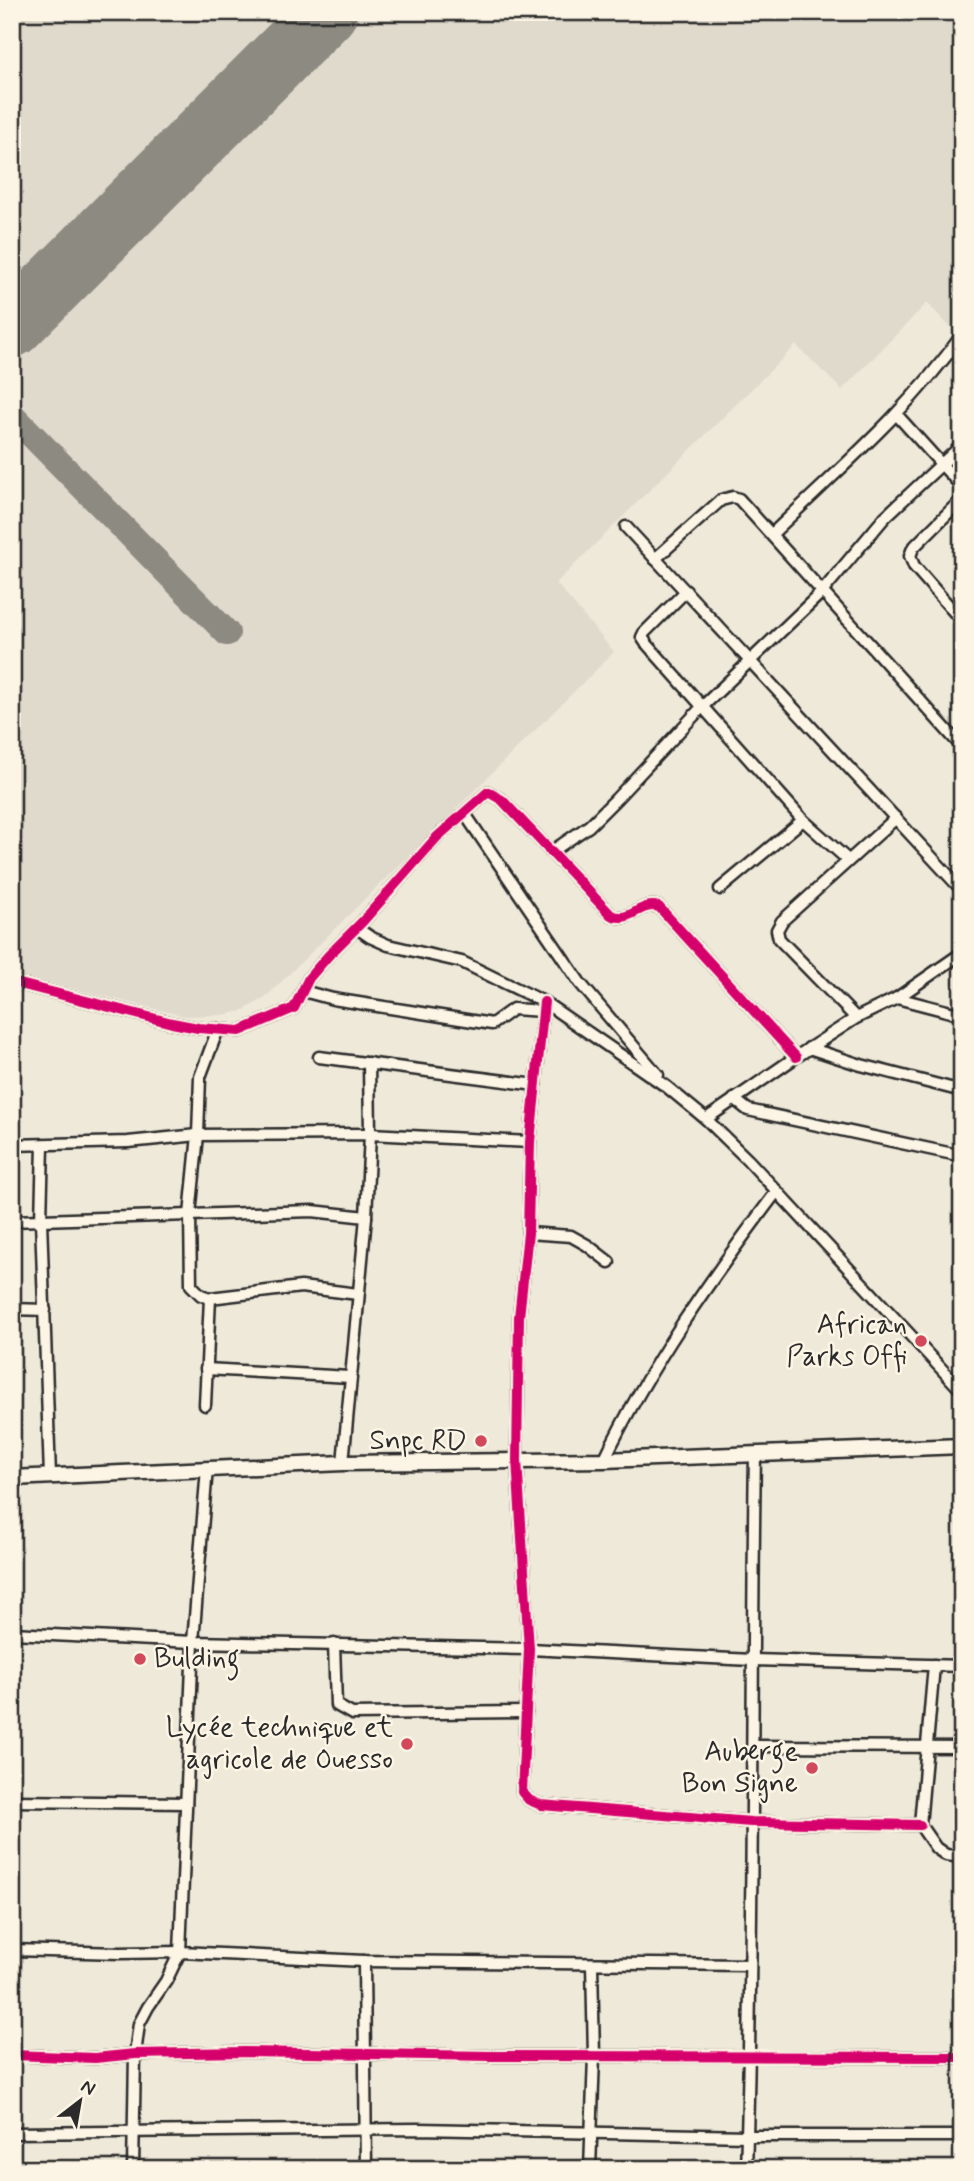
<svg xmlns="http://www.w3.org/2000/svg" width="974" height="2181" font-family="Mynerve,sans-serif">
  <rect width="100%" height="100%" fill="#efe9da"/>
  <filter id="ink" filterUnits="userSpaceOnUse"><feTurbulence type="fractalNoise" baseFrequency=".0143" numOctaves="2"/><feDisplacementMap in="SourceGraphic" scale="14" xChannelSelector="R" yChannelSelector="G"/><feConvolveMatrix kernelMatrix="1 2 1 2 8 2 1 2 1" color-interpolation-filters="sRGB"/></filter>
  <g filter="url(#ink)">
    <path fill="#e0dacc" d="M12 12H962V316L950 327 927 303 842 390 796 345 556 583 614 652 265 998 242 1011 222 1015 185 1016 12 974Z"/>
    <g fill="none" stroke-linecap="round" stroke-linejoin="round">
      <path stroke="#8d8a82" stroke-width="26" d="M12 415 227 633"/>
      <path stroke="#8d8a82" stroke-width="63" d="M12 326 326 12"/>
      <defs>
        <g id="minor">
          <path d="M897 415 962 487"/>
          <path d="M962 499 913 548 910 556 914 566 962 621"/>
          <path d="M626 527 962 890"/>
          <path d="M772 534C839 469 907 412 962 335"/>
          <path d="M655 559 721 500 733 497 739 499 962 747"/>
          <path d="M686 591 644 633 642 637 646 643 803 820 848 860"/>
          <path d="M465 814 580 983 658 1075"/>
          <path d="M551 852 589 826 616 799 702 707 822 592 885 517 962 445"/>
          <path d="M720 889 803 820"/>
          <path d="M357 928 370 937 388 945 462 962 544 1002 667 1087 706 1119 748 1160 962 1391"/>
          <path d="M12 982 172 1023 198 1028 240 1031 294 1008 309 978 328 956 363 921 437 837 488 792 502 800 611 915C630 924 640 901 659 907L796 1057"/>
          <path d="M303 991 333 999 492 1024 513 1009 543 1011"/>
          <path d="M897 998 962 1015"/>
          <path d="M544 1002 530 1142 528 1233 519 1317 517 1460 529 1649 522 1792 529 1800 541 1805 751 1822 920 1825"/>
          <path d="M856 1018 779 939 777 930 782 921 896 818"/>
          <path d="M218 1029 200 1077 198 1135 190 1215 191 1285 201 1295 210 1298 301 1287 358 1294"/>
          <path d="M809 1048 861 1065 962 1091"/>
          <path d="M319 1057 536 1085"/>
          <path d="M734 1099 748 1110 962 1156"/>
          <path d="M706 1119 796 1057 856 1018 897 998 962 953"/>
          <path d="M12 1145 128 1142 198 1135 370 1134 530 1142"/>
          <path d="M43 1145 41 1220 50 1476"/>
          <path d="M12 1221 312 1211 366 1217"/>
          <path d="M528 1233 571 1236 587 1245 609 1262"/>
          <path d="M12 1309 45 1310"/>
          <path d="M206 1369 350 1377"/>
          <path d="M205 1405 210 1298"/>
          <path d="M604 1460C650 1364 713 1276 777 1191"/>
          <path d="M343 1463 366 1217 370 1134 369 1063"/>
          <path d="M12 1633 193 1642 529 1649 752 1660 962 1666"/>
          <path d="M334 1644 336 1705 352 1714 526 1712"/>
          <path d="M934 1665 920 1825 936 1848 946 1855 962 1857"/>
          <path d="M754 1746 962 1747"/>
          <path d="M12 1801 186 1803"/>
          <path d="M12 1950 120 1953 180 1952 364 1961 750 1965"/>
          <path d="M364 1961 366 2169"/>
          <path d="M12 2055 95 2058 135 2054 244 2052 491 2056 962 2057"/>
          <path d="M12 2133 418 2129 748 2136H962"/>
          <path d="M133 2169 135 2054 139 2024 148 2007 166 1981 180 1952 193 1642 207 1468"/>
          <path d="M590 2169 594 2056 592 1964"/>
          <path d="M746 2169C754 1930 751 1692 755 1453"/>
        </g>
        <path id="highway" d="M12 1478 343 1463 604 1460 962 1446"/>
      </defs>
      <use href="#minor" stroke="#2b2b2b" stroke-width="15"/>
      <use href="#highway" stroke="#2b2b2b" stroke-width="19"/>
      <use href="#minor" stroke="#fcf5e5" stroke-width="10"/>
      <use href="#highway" stroke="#fcf5e5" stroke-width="14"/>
      <defs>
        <g id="cycleway">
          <path d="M12 982 172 1023 198 1028 240 1031 294 1008 309 978 328 956 363 921 437 837 488 792 502 800 611 915C630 924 640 901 659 907L796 1057"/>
          <path d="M544 1002 530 1142 528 1233 519 1317 517 1460 529 1649 522 1792 529 1800 541 1805 751 1822 920 1825"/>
          <path d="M12 2055 95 2058 135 2054 244 2052 491 2056 962 2057"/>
        </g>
      </defs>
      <use href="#cycleway" stroke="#fcf5e5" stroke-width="15"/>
      <use href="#cycleway" stroke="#d6006c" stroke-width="10"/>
    </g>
  </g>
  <g fill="#d1495b" stroke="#fcf5e5" stroke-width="2.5">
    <circle cx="921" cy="1341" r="7"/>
    <circle cx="481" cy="1441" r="7"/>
    <circle cx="140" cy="1659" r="7"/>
    <circle cx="407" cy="1744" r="7"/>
    <circle cx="812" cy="1768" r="7"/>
  </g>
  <g text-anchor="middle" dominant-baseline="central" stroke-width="5" stroke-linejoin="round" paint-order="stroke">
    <g font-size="28" fill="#2b2b2b" stroke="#fcf5e5" text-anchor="end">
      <text x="907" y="1325">African<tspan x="907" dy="32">Parks Offi</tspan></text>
      <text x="467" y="1441">Snpc RD</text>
      <text x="154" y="1659" text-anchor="start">Bulding</text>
      <text x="393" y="1728">Lycée technique et<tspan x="393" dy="32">agricole de Ouesso</tspan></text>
      <text x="798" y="1752">Auberge<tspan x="798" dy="32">Bon Signe</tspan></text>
    </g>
  </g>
  <rect width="974" height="2181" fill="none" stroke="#fcf5e5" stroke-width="42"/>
  <rect x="21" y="21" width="932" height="2139" fill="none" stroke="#2b2b2b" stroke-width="2.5" filter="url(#ink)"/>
  <g transform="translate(80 2101) rotate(31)" stroke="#fcf5e5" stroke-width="5" paint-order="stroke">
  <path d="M0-5L12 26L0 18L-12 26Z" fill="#2b2b2b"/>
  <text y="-10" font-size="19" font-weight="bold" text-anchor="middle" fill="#2b2b2b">N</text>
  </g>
</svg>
